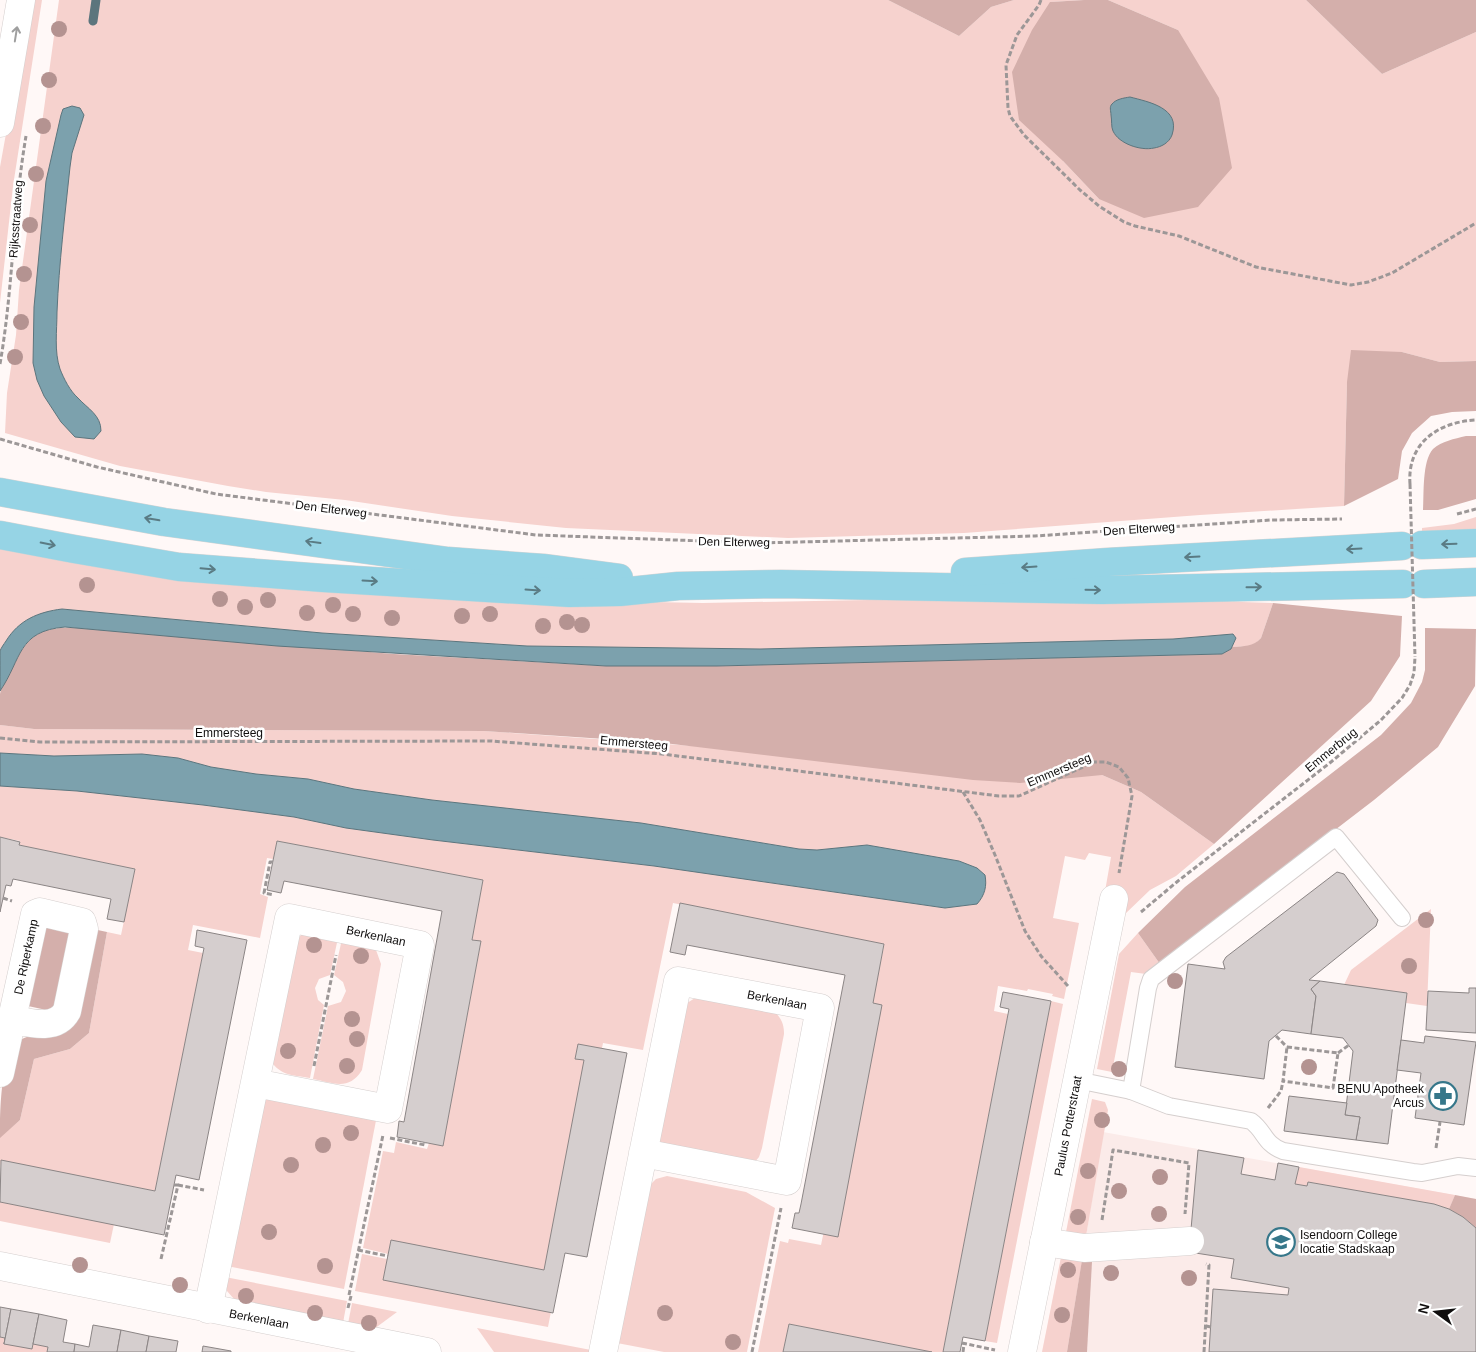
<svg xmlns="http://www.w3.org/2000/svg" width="1476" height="1352" font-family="Arial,sans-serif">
  <rect width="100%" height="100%" fill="#fff8f7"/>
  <path fill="#fbebe9" d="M1103 1132 1476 1199V1352H1067Z"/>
  <g fill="#f6d2ce">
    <path d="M30 0H42L13 186 0 303V167Z"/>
    <path d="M59 0H888L959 36 991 7 1014 0H1084L1050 2 1063 161 1099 199 1178 30 1108 0H1306L1382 74 1476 32V361L1440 362 1402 352 1347 382 1344 506 1200 515 964 533 788 538 566 528 452 516 345 500 266 492 228 486 120 466 5 433 7 393 16 335 19 290Z"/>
    <path d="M1476 517V534L1422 538V528L1454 524Z"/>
    <path d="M0 547 552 600 703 603 974 598H1121L1273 603 1261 638 1257 642 1250 646 1232 647 1236 638 1233 634 1173 639 760 649 527 646 322 633 62 609 2 647 0 651Z"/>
    <path d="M0 725 34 729 484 731 1102 775 1141 792 1214 844 1176 876 1150 890 1124 915 1104 897 1111 857 1089 853 1085 860 1065 856 1053 918 1079 923 1064 999 1052 996 1053 994 1028 989 1027 991 998 986 994 1011 1008 1014 943 1352H932L789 1324 783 1352H758L780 1241 788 1243 789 1239 821 1245 884 946 673 903 643 1050 603 1043 548 1327 355 1291 362 1254 387 1259 388 1254 363 1248 383 1151 394 1153 396 1142 427 1149 429 1143 443 1145 481 942 472 940 483 880 277 841 273 859 267 858 260 894 268 897 260 938 193 925 188 950 203 953 155 1191 1 1161 0 1167V1137L20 1120 34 1059 70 1049 89 1033 107 932 121 935 135 869 19 845 20 841 0 837V786L77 791 203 805 294 817 346 828 433 840 654 866 945 908 977 904 985 875 977 868 959 861 867 845 817 850 799 849 641 823 432 800 354 789 308 779 256 774 211 767 178 758 142 754 54 756 0 753Z"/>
    <path d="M1431 909 1427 1006 1406 1003 1407 993 1344 985 1351 970Z"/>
    <path d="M1138 933 1160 964 1146 974 1131 972 1112 1072 1097 1069 1119 954Z"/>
    <path d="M303 934 338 938 330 975 319 979 315 988 318 1000 324 1005 310 1078C293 1075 281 1076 271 1061L294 940Z"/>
    <path d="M342 939 376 950 381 964 362 1070C349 1091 334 1083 313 1079L328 1006 341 1002 346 991 343 982 334 975Z"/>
    <path d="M695 998 776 1013C782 1020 784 1025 784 1034L762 1148 759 1157 754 1163 662 1146 659 1139 684 1005Z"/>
    <path d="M1051 1001 1063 1004 997 1343 985 1341Z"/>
    <path d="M271 1097 377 1115 344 1289 227 1266 263 1102Z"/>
    <path d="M1092 1099 1105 1102 1108 1110 1086 1236 1066 1232Z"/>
    <path d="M1299 1167 1455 1195 1449 1209 1433 1204 1309 1182 1307 1186 1295 1184Z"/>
    <path d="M667 1176 746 1192 775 1208 747 1352H664L617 1343 647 1188 656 1179Z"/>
    <path d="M0 1202 114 1224 110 1243 0 1221Z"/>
    <path d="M1061 1257 1082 1261 1067 1352H1042Z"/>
    <path d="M225 1277 347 1301 343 1323 234 1299 227 1291Z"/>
    <path d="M352 1303 397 1312 374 1329 348 1324Z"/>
    <path d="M477 1328 591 1350 590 1352H494Z"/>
    <path d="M0 1337 75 1352H0Z"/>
  </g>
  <g fill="#d4afab" fill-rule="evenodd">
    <path d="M888 0H1014L991 7 959 36Z"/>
    <path d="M1084 0H1108L1178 30 1219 98 1232 168 1198 207 1144 218 1099 199 1063 161 1019 120 1012 72 1032 30 1050 2ZM1113 131 1159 147C1140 152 1126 145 1113 131Z"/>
    <path d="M1306 0H1476V32L1382 74Z"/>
    <path d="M1351 350 1402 352 1440 362 1476 361V411L1452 412 1431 416 1412 433 1402 451 1398 479 1344 506 1347 382Z"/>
    <path d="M1466 436H1476V499L1438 510H1423C1424 494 1422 461 1433 449 1442 441 1454 439 1466 436Z"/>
    <path d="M1273 603 1402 616 1400 656 1371 701 1214 844 1141 792 1102 775 1020 783 973 780 664 743 484 731 34 729 0 725C0 715 0 704 0 694 1 686 8 676 11 669 28 635 39 626 78 628L394 654 606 666H717L1222 654 1231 649 1232 647C1244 646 1253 647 1261 638Z"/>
    <path d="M1425 628 1476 629 1475 686 1438 747 1374 800 1160 964 1138 933 1185 887 1381 735 1411 703 1422 682 1425 670Z"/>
    <path d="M43 926 71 933 61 1003 51 1011 28 1006Z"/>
    <path d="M93 929 107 932 89 1033 70 1049 34 1059 20 1120 0 1138C0 1116 0 1051 20 1040 31 1034 46 1032 58 1028Z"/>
    <path d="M1455 1195 1476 1199V1228L1463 1217 1449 1209Z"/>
    <path d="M1082 1260 1092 1262 1087 1352H1067Z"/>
  </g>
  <g fill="#7ca1ad" stroke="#5c757d">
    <path d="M1130 97C1149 102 1181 108 1172 135 1169 143 1161 147 1154 148 1141 151 1119 144 1113 131 1111 127 1112 120 1111 115 1111 111 1109 107 1112 104 1116 99 1124 98 1130 97Z"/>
    <path d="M72 106 80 108 84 115 72 153 70 167C65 215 59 263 57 312 57 331 54 351 60 369 64 379 70 391 78 398 88 409 101 415 101 431L94 439 75 437 61 422 44 396 37 380 33 363 34 307 46 181 61 115 63 109Z"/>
    <path d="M62 609 322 633 527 646 760 649 1173 639 1233 634 1236 638 1231 649 1222 654 717 666H606L277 646 65 627C17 631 22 659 0 691 0 680 0 662 0 651 1 648 4 644 6 641 19 620 38 612 62 609Z"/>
    <path d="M0 753 54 756 142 754 178 758 211 767 256 774 308 779 354 789 432 800 641 823 799 849 817 850 867 845 959 861 977 868 985 875C987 886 985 895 977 904L945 908 654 866 433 840 346 828 294 817 203 805 77 791 0 786Z"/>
  </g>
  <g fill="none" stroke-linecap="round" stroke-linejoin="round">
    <path stroke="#5c757d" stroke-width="9" d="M93 21 96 0"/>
  </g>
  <g fill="#d5cece" stroke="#8b8585">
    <path d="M0 837 20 842 19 845 135 869 124 922 107 919 111 899 13 879 11 886 6 885 0 912Z"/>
    <path d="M277 841 483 880 472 940 481 941 443 1146 397 1137 399 1121 404 1122 442 911 284 881 281 893 267 890Z"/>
    <path d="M1337 872 1344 874 1378 920 1376 926 1309 980 1320 981 1311 989 1316 996 1311 1034 1282 1030 1269 1041 1264 1079 1175 1067 1188 964 1225 969 1223 962 1226 957Z"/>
    <path d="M680 903 884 944 873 1003 882 1005 838 1237 792 1228 795 1213H799L801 1204 845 975 687 945 685 955 670 952Z"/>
    <path d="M197 930 247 940 199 1180 176 1175 164 1235 0 1202 1 1160 155 1191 204 948 195 946Z"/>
    <path d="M1320 981 1407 993 1388 1144 1356 1140 1360 1117 1345 1115 1353 1051 1343 1038 1311 1034 1316 996 1311 989Z"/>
    <path d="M1469 988H1476V1033L1426 1030 1428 991 1469 993Z"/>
    <path d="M1003 992 1051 1001 985 1341 963 1337 960 1352H943L1009 1009 1000 1007Z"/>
    <path d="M1425 1036 1476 1042 1464 1125 1415 1118 1421 1073 1397 1070 1401 1040 1424 1043Z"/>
    <path d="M578 1044 627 1053 587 1257 565 1253 553 1313 383 1280 391 1240 544 1270 584 1060 575 1059Z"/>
    <path d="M1289 1096 1347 1103 1345 1115 1360 1117 1356 1140 1284 1131Z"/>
    <path d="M1198 1150 1244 1158 1241 1174 1275 1180 1278 1163 1299 1167 1295 1184 1307 1186 1308 1182 1434 1204 1449 1209 1463 1217 1476 1228V1352H1209L1213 1289 1288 1295 1289 1288 1231 1278 1234 1259 1189 1252Z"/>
    <path d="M0 1307 11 1309 4 1344 5 1338 0 1337Z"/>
    <path d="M11 1309 39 1314 32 1349 4 1344Z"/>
    <path d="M39 1314 67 1320 63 1342 75 1344 74 1352H47L48 1347 33 1344Z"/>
    <path d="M789 1324 932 1352H783Z"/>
    <path d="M93 1325 121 1330 117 1352H74L75 1344 89 1347Z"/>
    <path d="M121 1330 149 1336 146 1352H117Z"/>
    <path d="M149 1336 178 1341 176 1352H146Z"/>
    <path d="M203 1346 231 1351V1352H202Z"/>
  </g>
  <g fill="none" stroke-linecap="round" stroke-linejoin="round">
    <defs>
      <g id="lane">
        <path d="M1077 1080 1131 1091 1169 1106 1251 1121C1265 1131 1264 1144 1283 1151L1413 1172 1422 1173 1458 1166 1476 1168"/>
        <path d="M1131 1091 1148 988 1151 979 1336 837 1402 918"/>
      </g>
      <g id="street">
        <path d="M0 123 21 0"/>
        <path d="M0 1073 35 914 40 912 82 922 84 929 67 1011C56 1031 30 1023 12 1019"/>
        <path d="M1044 1242 1084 1248 1190 1241"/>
        <path d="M0 1266 427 1352"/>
        <path d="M208 1309 289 918 420 945 388 1109 255 1083"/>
        <path d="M603 1352 678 981 820 1008 787 1181 643 1153"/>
        <path d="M1022 1352 1114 899"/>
      </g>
      <g id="primary">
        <path d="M0 492 164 522 448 561 543 568 619 578"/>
        <path d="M0 535 74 549 179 567 323 578 569 593 620 592 678 586 781 584 1102 590 1403 584"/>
        <path d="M1422 545 1476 543"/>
        <path d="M965 572 1108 562 1402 546"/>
        <path d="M1424 584 1476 582"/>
      </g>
    </defs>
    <use href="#lane" stroke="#d5cfce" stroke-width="18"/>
    <use href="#street" stroke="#d5cfce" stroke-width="29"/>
    <use href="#primary" stroke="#d4d4d4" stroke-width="29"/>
    <g stroke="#9c9797" stroke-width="3" stroke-dasharray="5 2.5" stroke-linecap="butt">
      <path d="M1041 0 1039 5 1017 35 1006 65 1008 108 1010 116 1024 135 1080 190 1099 206 1124 222 1135 226 1179 236 1256 267 1351 285 1368 282 1392 273 1476 223"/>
      <path d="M0 364C13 289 13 212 26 136"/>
      <path d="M0 439 97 467 216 494 536 535 759 543 1035 536 1271 520 1342 519"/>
      <path d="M1410 484C1407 443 1438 422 1476 420"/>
      <path d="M1457 514 1476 509"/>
      <path d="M0 738 40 742 491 741 662 754 999 796H1019L1094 762H1106L1119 767 1128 778 1132 796 1119 873"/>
      <path d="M963 792 980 820 995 855 1025 931 1041 956 1068 986"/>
      <path d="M273 862H270L264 893 274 895"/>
      <path d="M3 898 12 901"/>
      <path d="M1141 912 1178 881 1331 762 1381 720 1402 698 1410 685 1414 673 1415 657"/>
      <path d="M1276 1036 1287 1047"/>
      <path d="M1287 1047 1338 1053 1333 1088 1283 1081Z"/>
      <path d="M1338 1053 1349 1045"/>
      <path d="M314 1066 336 955"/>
      <path d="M1268 1108 1281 1091 1283 1081"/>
      <path d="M390 1138 425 1145V1142"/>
      <path d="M1436 1148 1440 1122"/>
      <path d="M178 1185 204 1190"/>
      <path d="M1102 1220 1113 1150 1189 1163 1185 1214"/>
      <path d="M358 1250 388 1256"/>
      <path d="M161 1259 178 1185H174"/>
      <path d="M349 1295 383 1135"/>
      <path d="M348 1308 351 1296"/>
      <path d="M1206 1326 1211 1327"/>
      <path d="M962 1343 995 1350"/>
      <path d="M752 1352 781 1208"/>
      <path d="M963 1352 964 1344"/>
      <path d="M1204 1352 1209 1265 1206 1264"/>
    </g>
    <use href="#lane" stroke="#fff" stroke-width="16"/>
    <use href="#street" stroke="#fff" stroke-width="28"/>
    <use href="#primary" stroke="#96d4e5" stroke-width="28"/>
    <path stroke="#9c9797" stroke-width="3" stroke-dasharray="5 2.5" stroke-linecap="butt" d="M1410 484 1415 657"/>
  </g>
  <g fill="#b49391">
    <circle cx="59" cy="29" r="8"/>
    <circle cx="49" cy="80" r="8"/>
    <circle cx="43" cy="126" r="8"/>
    <circle cx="36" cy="174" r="8"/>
    <circle cx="30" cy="225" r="8"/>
    <circle cx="24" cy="274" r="8"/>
    <circle cx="21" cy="322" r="8"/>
    <circle cx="15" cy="357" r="8"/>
    <circle cx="87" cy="585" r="8"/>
    <circle cx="220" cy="599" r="8"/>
    <circle cx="268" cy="600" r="8"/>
    <circle cx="333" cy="605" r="8"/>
    <circle cx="245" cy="607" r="8"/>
    <circle cx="307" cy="613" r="8"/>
    <circle cx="353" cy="614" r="8"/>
    <circle cx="490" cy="614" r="8"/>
    <circle cx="462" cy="616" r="8"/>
    <circle cx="392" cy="618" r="8"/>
    <circle cx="567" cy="622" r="8"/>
    <circle cx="582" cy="625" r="8"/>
    <circle cx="543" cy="626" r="8"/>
    <circle cx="1426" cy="920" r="8"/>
    <circle cx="314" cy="945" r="8"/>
    <circle cx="361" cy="956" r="8"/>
    <circle cx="1409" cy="966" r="8"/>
    <circle cx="1175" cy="981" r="8"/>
    <circle cx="352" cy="1019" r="8"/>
    <circle cx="357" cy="1039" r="8"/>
    <circle cx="288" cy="1051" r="8"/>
    <circle cx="347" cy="1066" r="8"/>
    <circle cx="1309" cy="1067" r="8"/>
    <circle cx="1119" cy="1069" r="8"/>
    <circle cx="1102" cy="1120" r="8"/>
    <circle cx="351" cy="1133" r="8"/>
    <circle cx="323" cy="1145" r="8"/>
    <circle cx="291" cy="1165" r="8"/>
    <circle cx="1088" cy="1171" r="8"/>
    <circle cx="1160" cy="1177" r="8"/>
    <circle cx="1119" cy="1191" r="8"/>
    <circle cx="1159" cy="1214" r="8"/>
    <circle cx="1078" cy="1217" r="8"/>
    <circle cx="269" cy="1232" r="8"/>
    <circle cx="80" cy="1265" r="8"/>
    <circle cx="325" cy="1266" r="8"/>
    <circle cx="1068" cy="1270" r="8"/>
    <circle cx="1111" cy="1273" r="8"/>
    <circle cx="1189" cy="1278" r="8"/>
    <circle cx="180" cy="1285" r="8"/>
    <circle cx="246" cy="1296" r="8"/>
    <circle cx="315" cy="1313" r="8"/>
    <circle cx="665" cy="1313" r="8"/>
    <circle cx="1062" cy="1315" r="8"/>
    <circle cx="369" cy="1323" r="8"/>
    <circle cx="733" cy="1342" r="8"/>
  </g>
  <defs><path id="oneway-shaft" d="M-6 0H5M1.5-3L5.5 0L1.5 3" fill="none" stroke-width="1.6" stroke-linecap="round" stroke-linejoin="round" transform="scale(1.25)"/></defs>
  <use stroke="#9f9f9f" href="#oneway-shaft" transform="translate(16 34) rotate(-81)"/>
  <g stroke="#5a7b84">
    <use href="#oneway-shaft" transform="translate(152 519) rotate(-170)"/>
    <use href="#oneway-shaft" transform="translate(313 542) rotate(-172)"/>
    <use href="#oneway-shaft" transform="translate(48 544) rotate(11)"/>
    <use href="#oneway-shaft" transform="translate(1449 544) rotate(178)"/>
    <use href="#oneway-shaft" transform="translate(1354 549) rotate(177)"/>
    <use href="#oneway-shaft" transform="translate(1192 557) rotate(177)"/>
    <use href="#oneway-shaft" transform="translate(1029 567) rotate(176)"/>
    <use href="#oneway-shaft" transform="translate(208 569) rotate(5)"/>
    <use href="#oneway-shaft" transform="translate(370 581) rotate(3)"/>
    <use href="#oneway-shaft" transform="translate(1254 587) rotate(-1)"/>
    <use href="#oneway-shaft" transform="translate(533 590) rotate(4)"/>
    <use href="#oneway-shaft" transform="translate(1093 590) rotate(1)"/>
  </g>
  <defs>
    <symbol id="pharmacy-ring" viewBox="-11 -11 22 22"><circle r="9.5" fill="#fff" stroke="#36778a" stroke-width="1.5"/><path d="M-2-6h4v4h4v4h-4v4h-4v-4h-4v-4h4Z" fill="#36778a"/></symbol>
    <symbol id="school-ring" viewBox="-11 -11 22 22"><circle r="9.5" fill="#fff" stroke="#36778a" stroke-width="1.5"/><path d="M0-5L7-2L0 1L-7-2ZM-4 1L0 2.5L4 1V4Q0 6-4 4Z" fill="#36778a"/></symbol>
  </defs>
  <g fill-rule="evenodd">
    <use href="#pharmacy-ring" x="1427" y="1080" width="32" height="32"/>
    <use href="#school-ring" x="1265" y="1226" width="32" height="32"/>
  </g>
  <g text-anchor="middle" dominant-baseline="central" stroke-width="5" stroke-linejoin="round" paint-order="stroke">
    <g font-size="12" fill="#100e0e" stroke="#fff">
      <text transform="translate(16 219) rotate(-86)">Rijksstraatweg</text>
      <text transform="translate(331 509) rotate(7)">Den Elterweg</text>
      <text transform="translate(1139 529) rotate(-4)">Den Elterweg</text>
      <text transform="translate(734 542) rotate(1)">Den Elterweg</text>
      <text x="229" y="733">Emmersteeg</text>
      <text transform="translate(634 743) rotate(5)">Emmersteeg</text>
      <text transform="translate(1331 750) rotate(-39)">Emmerbrug</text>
      <text transform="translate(1059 770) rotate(-23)">Emmersteeg</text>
      <text transform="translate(376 936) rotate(12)">Berkenlaan</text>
      <text transform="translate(26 957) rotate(-78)">De Riperkamp</text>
      <text transform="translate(777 1000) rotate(11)">Berkenlaan</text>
      <text transform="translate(1068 1126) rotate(-79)">Paulus Potterstraat</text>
      <text transform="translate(259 1319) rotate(11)">Berkenlaan</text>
    </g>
    <g font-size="12" fill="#100e0e" stroke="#fff" text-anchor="end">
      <text x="1424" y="1089">BENU Apotheek<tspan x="1424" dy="14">Arcus</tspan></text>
      <text x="1300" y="1235" text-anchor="start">Isendoorn College<tspan x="1300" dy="14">locatie Stadskaap</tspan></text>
    </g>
  </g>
  <g transform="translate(1436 1312) rotate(285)" stroke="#ffffff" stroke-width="4" paint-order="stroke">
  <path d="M0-4L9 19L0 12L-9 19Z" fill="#100e0e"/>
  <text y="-8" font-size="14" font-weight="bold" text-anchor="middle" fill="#100e0e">N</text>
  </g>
</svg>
